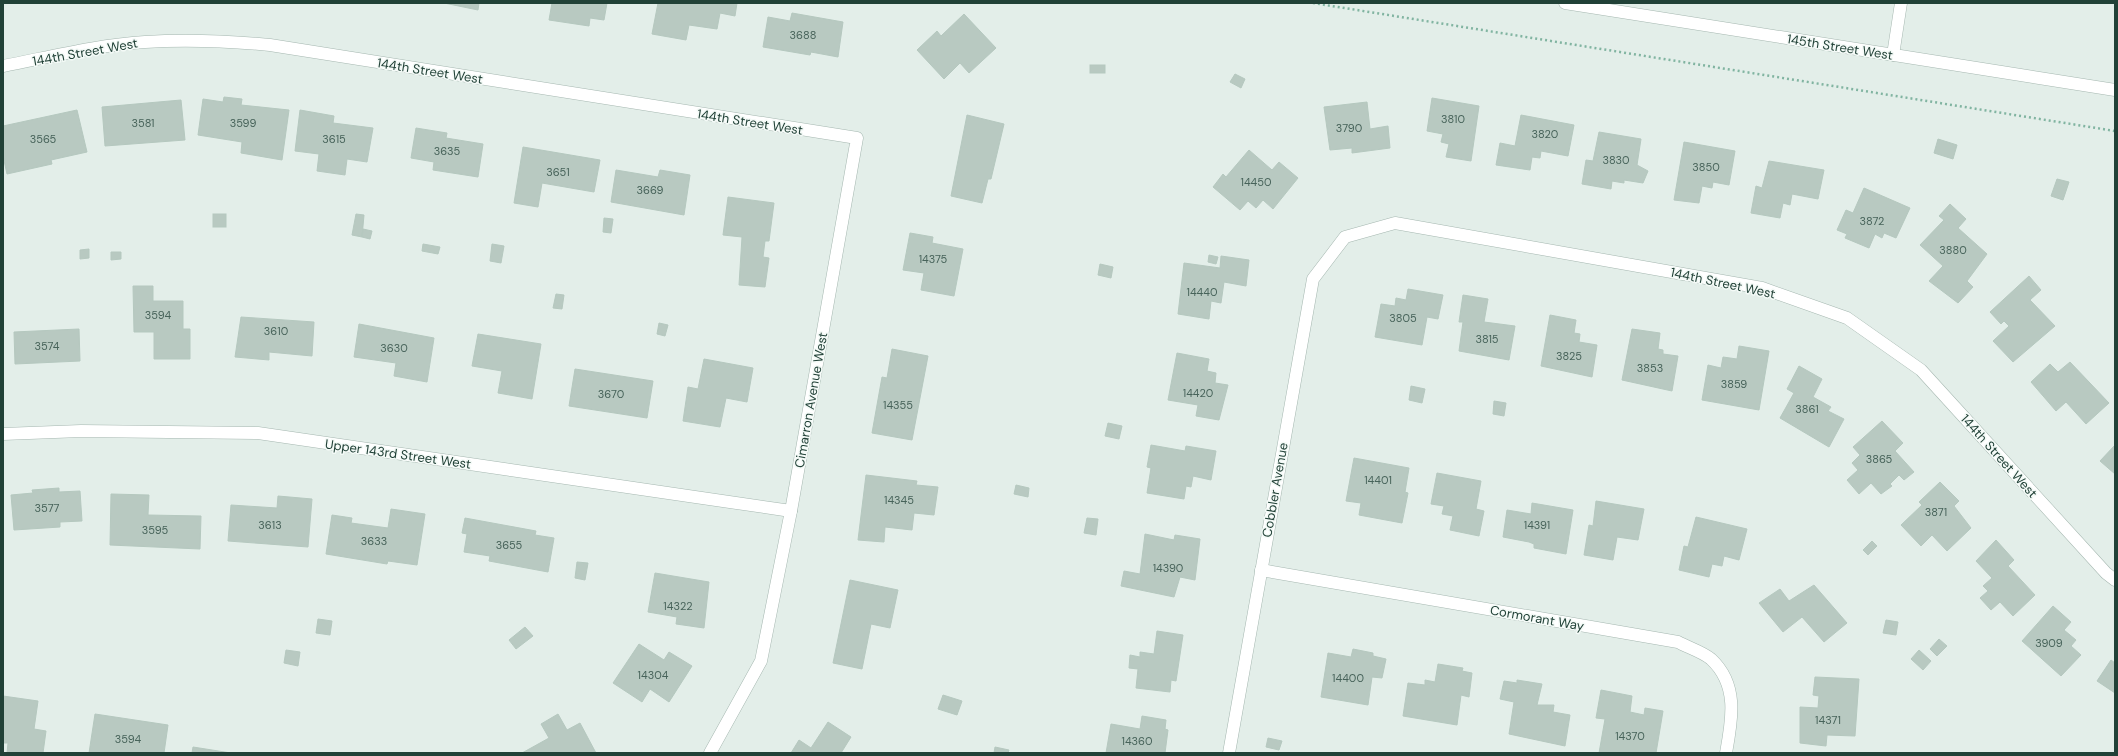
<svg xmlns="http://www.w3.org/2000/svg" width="2118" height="756" font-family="'DM Sans',sans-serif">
  <rect width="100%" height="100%" fill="#e3eee9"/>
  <g fill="#b8c9c1" stroke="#b5c8bf">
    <path d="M444 3H479L478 10Z"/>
    <path d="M552 3H607L604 20 590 18 589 26 549 20Z"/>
    <path d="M658 3H737L735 16 720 13 717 29 689 25 686 40 652 34Z"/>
    <path d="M792 13 843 22 838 57 811 52 810 55 763 47 768 17 790 21Z"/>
    <path d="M964 14 996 48 969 73 960 63 944 79 917 50 937 31 941 36Z"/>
    <rect x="1090" y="65" width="15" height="8"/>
    <path d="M1235 74 1245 79 1241 88 1230 82Z"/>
    <path d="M224 97 242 99 241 105 289 110 282 160 241 153 242 142 198 135 203 99 223 102Z"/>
    <path d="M1432 98 1479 106 1471 161 1446 157 1449 144 1441 142 1443 134 1427 131Z"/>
    <path d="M181 100 185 140 105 146 102 107Z"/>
    <path d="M1367 102 1370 129 1388 126 1390 148 1352 153V148L1330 150 1324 107Z"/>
    <path d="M77 110 87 152 51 160 52 164 7 174 3 156V126Z"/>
    <path d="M300 110 334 116 333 123 373 128 367 162 347 159 345 175 317 171 319 154 295 151Z"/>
    <path d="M967 115 1004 124 991 179H988L982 203 951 196Z"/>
    <path d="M1521 115 1574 125 1568 156 1541 151 1540 158 1532 157 1530 170 1496 165 1500 143 1515 146Z"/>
    <path d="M416 128 447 133 446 138 483 144 478 177 433 170 434 162 411 158Z"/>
    <path d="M1599 132 1641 139 1637 165 1648 171 1643 183 1624 180V183L1612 181 1611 189 1582 184 1586 160 1593 161Z"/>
    <path d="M1938 139 1957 145 1953 159 1934 153Z"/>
    <path d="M1684 142 1735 151 1729 185 1713 182 1712 188 1702 186 1699 203 1674 200Z"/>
    <path d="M523 147 600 160 594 192 542 183 538 207 514 203Z"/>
    <path d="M1249 150 1272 170 1279 162 1298 178 1273 209 1263 200 1256 208 1248 201 1240 210 1213 187 1223 174 1226 177Z"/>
    <path d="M1769 161 1824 170 1818 199 1792 194 1790 205 1783 203 1780 218 1751 213 1756 186 1762 188Z"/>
    <path d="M616 170 658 177 660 170 690 175 684 215 611 202Z"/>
    <path d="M2057 179 2069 182 2063 200 2051 196Z"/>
    <path d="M1864 188 1910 208 1896 238 1884 233 1882 238 1875 234 1869 248 1845 238 1847 234 1837 230 1846 210 1853 213Z"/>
    <path d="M728 197 774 203 769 241H765L763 257 769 258 765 287 739 285 742 237 723 235Z"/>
    <path d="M1950 204 1966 219 1958 228 1987 254 1967 281 1973 287 1958 303 1929 281 1943 266 1920 245 1944 220 1939 216Z"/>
    <rect x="213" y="214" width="13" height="13"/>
    <path d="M356 214 364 215 362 237 352 235Z"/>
    <path d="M604 218 613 219 611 233 603 232Z"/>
    <path d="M363 229 372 231 370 239 362 237Z"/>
    <path d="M910 233 933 237 932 243 963 249 954 296 921 290 924 273 903 270Z"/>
    <path d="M423 244 440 247 438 254 422 251Z"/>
    <path d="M492 244 504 246 501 263 490 261Z"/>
    <path d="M89 249V258L80 259V250Z"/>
    <path d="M111 252H121V259L111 260Z"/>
    <path d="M1209 255 1218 257 1216 264 1208 262Z"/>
    <path d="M1221 256 1249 260 1246 286 1224 282 1221 303 1211 301 1209 319 1178 314 1184 263 1220 268Z"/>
    <path d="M1100 264 1113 267 1111 278 1098 275Z"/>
    <path d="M2029 276 2041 290 2030 300 2055 326 2013 362 1993 341 2009 326 2004 321 2001 324 1990 312Z"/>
    <path d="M133 286H153V301H183V329H190V359H154V332H134Z"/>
    <path d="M1408 289 1443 295 1438 319 1427 317 1422 345 1375 337 1381 304 1395 306 1396 298 1406 300Z"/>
    <path d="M556 294 564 295 562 309 553 308Z"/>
    <path d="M1463 295 1488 299 1484 322 1515 326 1509 360 1459 351 1463 322H1459Z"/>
    <path d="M1550 315 1576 320 1574 333 1580 334 1579 342 1597 345 1592 377 1541 366Z"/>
    <path d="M241 317 314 322 312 356 269 352V360L235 357Z"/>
    <path d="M659 323 668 325 665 336 657 334Z"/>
    <path d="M359 324 434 338 427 382 394 376 396 363 354 357Z"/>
    <path d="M79 329 80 361 15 364 14 332Z"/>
    <path d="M1632 329 1660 333 1658 349 1663 350V354L1678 356 1672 391 1622 380Z"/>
    <path d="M478 334 541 344 532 399 498 393 502 371 472 366Z"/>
    <path d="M1739 346 1769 351 1759 410 1702 400 1708 365 1721 368 1723 357 1737 359Z"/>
    <path d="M892 349 928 356 912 440 872 433 882 377 887 378Z"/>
    <path d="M1177 353 1209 359 1207 371 1216 373 1215 383 1228 385 1219 420 1196 416 1198 405 1168 400Z"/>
    <path d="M704 359 753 368 747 402 726 398 720 427 683 421 688 387 698 389Z"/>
    <path d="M2070 362 2109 403 2086 424 2066 402 2056 411 2031 382 2050 364 2058 372Z"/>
    <path d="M1799 366 1822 379 1813 397 1831 407 1828 411 1844 419 1829 447 1780 418 1794 393 1787 389Z"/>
    <path d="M575 369 653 381 647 418 569 406Z"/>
    <path d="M1411 386 1425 389 1422 403 1409 400Z"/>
    <path d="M1494 401 1506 403 1504 416 1493 414Z"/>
    <path d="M1882 421 1903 443 1895 451 1914 472 1904 480 1899 475 1890 484 1892 486 1881 494 1871 483 1859 494 1847 480 1858 470 1852 463 1860 455 1853 447Z"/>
    <path d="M1108 423 1122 426 1119 439 1105 436Z"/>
    <path d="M1151 445 1185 451 1186 446 1216 451 1211 480 1193 476 1191 487 1186 486 1184 499 1147 493 1151 468 1147 467Z"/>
    <path d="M2115 445V474L2100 461Z"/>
    <path d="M1354 458 1409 468 1405 492 1408 493 1402 523 1359 515 1361 503 1346 501Z"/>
    <path d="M1437 473 1481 481 1476 509 1484 511 1479 536 1450 530 1453 516 1442 514 1444 506 1431 504Z"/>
    <path d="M866 475 917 481 916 485 938 487 934 515 914 513 912 530 885 527 884 542 858 540Z"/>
    <path d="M1940 482 1959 501 1954 506 1971 528 1947 551 1932 535 1921 546 1901 525 1922 505 1919 502Z"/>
    <path d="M1016 485 1029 488 1028 497 1014 494Z"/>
    <path d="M59 488V492L80 491 82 521 60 522V527L14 530 11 495 33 493 32 490Z"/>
    <path d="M111 494 149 495 148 515 201 516 200 549 110 545Z"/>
    <path d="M278 496 312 499 308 547 228 541 231 505 277 508Z"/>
    <path d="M1596 501 1644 509 1638 540 1617 537 1613 560 1584 555 1589 525 1593 526Z"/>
    <path d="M1532 503 1573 510 1566 554 1534 548V544L1529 542 1503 537 1507 510 1531 514Z"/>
    <path d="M391 509 425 514 417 565 388 561 387 564 326 554 332 515 352 518 351 523 388 528Z"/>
    <path d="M1696 517 1747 529 1739 560 1724 556 1722 566 1712 564 1709 577 1679 570 1684 546 1688 547Z"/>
    <path d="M465 518 536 531 535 535 554 538 548 572 489 561 490 556 464 552 467 534 462 533Z"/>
    <path d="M1087 518 1098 519 1096 535 1084 533Z"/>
    <path d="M1145 534 1174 540 1175 535 1200 539 1195 580 1180 577 1174 597 1121 586 1124 571 1140 574Z"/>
    <path d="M1996 540 2014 560 2008 566 2035 595 2013 616 2000 602 1991 610 1980 598 1988 591 1983 586 1992 578 1976 561Z"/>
    <path d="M1872 541 1877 546 1868 555 1863 550Z"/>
    <path d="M577 562 588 563 585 580 575 578Z"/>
    <path d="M655 573 709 582 704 628 676 624 677 617 648 612Z"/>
    <path d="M850 580 898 590 890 628 871 624 862 669 833 663Z"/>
    <path d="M1814 585 1847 623 1824 642 1802 617 1783 632 1759 603 1780 589 1789 601Z"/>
    <path d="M2053 606 2071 622 2064 630 2076 640 2071 646 2081 655 2061 676 2022 641Z"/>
    <path d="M318 619 332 621 330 635 316 633Z"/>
    <path d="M1886 620 1898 622 1896 635 1883 633Z"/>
    <path d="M525 627 533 636 516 649 509 640Z"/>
    <path d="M1157 631 1183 635 1176 681 1171 680 1170 692 1136 688 1138 669 1129 668 1130 655 1140 657V652L1154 654Z"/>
    <path d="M1939 639 1947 646 1937 656 1930 649Z"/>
    <path d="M639 644 664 660 669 652 692 666 669 702 650 689 642 702 613 683Z"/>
    <path d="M1353 649 1373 653V656L1386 659 1382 678 1372 677 1368 705 1321 697 1328 653 1351 657Z"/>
    <path d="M286 650 300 652 298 666 284 663Z"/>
    <path d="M1919 650 1931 661 1923 670 1911 659Z"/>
    <path d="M2111 660 2115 663V693L2097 681Z"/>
    <path d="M1438 664 1463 668 1462 671 1472 673 1469 697 1461 695 1457 725 1403 716 1408 683 1425 685V680L1435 682Z"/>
    <path d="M1815 677 1859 679 1855 736 1827 735 1826 746 1800 743V707L1818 708 1819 696 1813 695Z"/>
    <path d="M1517 680 1542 684 1537 705H1554L1553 712 1570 715 1565 746 1509 734 1514 702 1500 699 1504 681 1517 683Z"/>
    <path d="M1601 690 1632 696 1630 712 1644 715 1645 708 1663 711 1656 753H1599L1605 719 1596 718Z"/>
    <path d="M943 695 962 701 957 715 938 709Z"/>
    <path d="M3 696 38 701 34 729 46 731 43 753H7L8 743H3Z"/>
    <path d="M95 714 168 725 164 753H89Z"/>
    <path d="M558 714 567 730 580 723 596 753H522L549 738 541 724Z"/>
    <path d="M1142 716 1166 720 1165 729 1168 730 1165 753H1106L1111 724 1140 729Z"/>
    <path d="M828 722 851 737 841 753H791L799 740 811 748Z"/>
    <path d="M1268 738 1282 741 1279 750 1266 747Z"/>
    <path d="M193 747 231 753H192Z"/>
    <path d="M995 747 1009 750 1008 753H994Z"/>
  </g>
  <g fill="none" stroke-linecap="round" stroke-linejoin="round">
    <defs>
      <g id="minor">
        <path d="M1565 3 2115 90"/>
        <path d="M1893 55 1901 3"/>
        <path d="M3 66C50 57 97 45 145 42 187 39 228 41 270 45L857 138 791 511 761 661 710 753"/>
        <path d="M3 434 81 431 258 433 791 511"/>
        <path d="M1261 570 1678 642C1687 647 1703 652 1711 659 1739 685 1732 720 1726 753"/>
        <path d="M1229 753 1313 279 1345 237 1395 223 1762 288 1847 318 1921 370 2106 573 2115 580"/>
      </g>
    </defs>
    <use href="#minor" stroke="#a5b7b0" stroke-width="13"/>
    <path stroke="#81b4a1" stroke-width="2.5" stroke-dasharray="2 3" stroke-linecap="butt" d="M1313 3 2115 131"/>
    <use href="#minor" stroke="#fff" stroke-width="12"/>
  </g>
  <g text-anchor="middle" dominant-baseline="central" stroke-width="3" stroke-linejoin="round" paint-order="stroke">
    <g font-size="11" fill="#47635a">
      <text x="803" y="35">3688</text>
      <text x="1453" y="119">3810</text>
      <text x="143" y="123">3581</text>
      <text x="243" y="123">3599</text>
      <text x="1349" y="128">3790</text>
      <text x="1545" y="134">3820</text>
      <text x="43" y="139">3565</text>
      <text x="334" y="139">3615</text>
      <text x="447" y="151">3635</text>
      <text x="1616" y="160">3830</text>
      <text x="1706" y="167">3850</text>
      <text x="558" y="172">3651</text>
      <text x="1256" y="182">14450</text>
      <text x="650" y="190">3669</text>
      <text x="1872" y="221">3872</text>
      <text x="1953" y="250">3880</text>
      <text x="933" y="259">14375</text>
      <text x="1202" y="292">14440</text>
      <text x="158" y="315">3594</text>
      <text x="1403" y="318">3805</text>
      <text x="276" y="331">3610</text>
      <text x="1487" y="339">3815</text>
      <text x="47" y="346">3574</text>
      <text x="394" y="348">3630</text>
      <text x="1569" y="356">3825</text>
      <text x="1650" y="368">3853</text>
      <text x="1734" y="384">3859</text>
      <text x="1198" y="393">14420</text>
      <text x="611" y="394">3670</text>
      <text x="898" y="405">14355</text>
      <text x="1807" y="409">3861</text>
      <text x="1879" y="459">3865</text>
      <text x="1378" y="480">14401</text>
      <text x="899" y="500">14345</text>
      <text x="47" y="508">3577</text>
      <text x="1936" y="512">3871</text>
      <text x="270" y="525">3613</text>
      <text x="1537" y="525">14391</text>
      <text x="155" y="530">3595</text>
      <text x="374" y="541">3633</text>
      <text x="509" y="545">3655</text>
      <text x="1168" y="568">14390</text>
      <text x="678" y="606">14322</text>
      <text x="2049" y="643">3909</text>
      <text x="653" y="675">14304</text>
      <text x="1348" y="678">14400</text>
      <text x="1828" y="720">14371</text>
      <text x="1630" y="736">14370</text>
      <text x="128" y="739">3594</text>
      <text x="1137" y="741">14360</text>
    </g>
    <g font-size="13" fill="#214137" stroke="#f4faf7">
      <text transform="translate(1840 47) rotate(9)">145th Street West</text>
      <text transform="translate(85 52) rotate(-10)">144th Street West</text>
      <text transform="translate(430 71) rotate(9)">144th Street West</text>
      <text transform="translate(750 122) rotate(9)">144th Street West</text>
      <text transform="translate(1723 283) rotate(12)">144th Street West</text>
      <text transform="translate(811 400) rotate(-80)">Cimarron Avenue West</text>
      <text transform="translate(398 454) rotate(8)">Upper 143rd Street West</text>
      <text transform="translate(1999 456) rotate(48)">144th Street West</text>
      <text transform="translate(1275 490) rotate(-80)">Cobbler Avenue</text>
      <text transform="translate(1537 618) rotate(10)">Cormorant Way</text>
    </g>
  </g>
  <rect width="2118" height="756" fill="none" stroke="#214137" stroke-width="8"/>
</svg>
